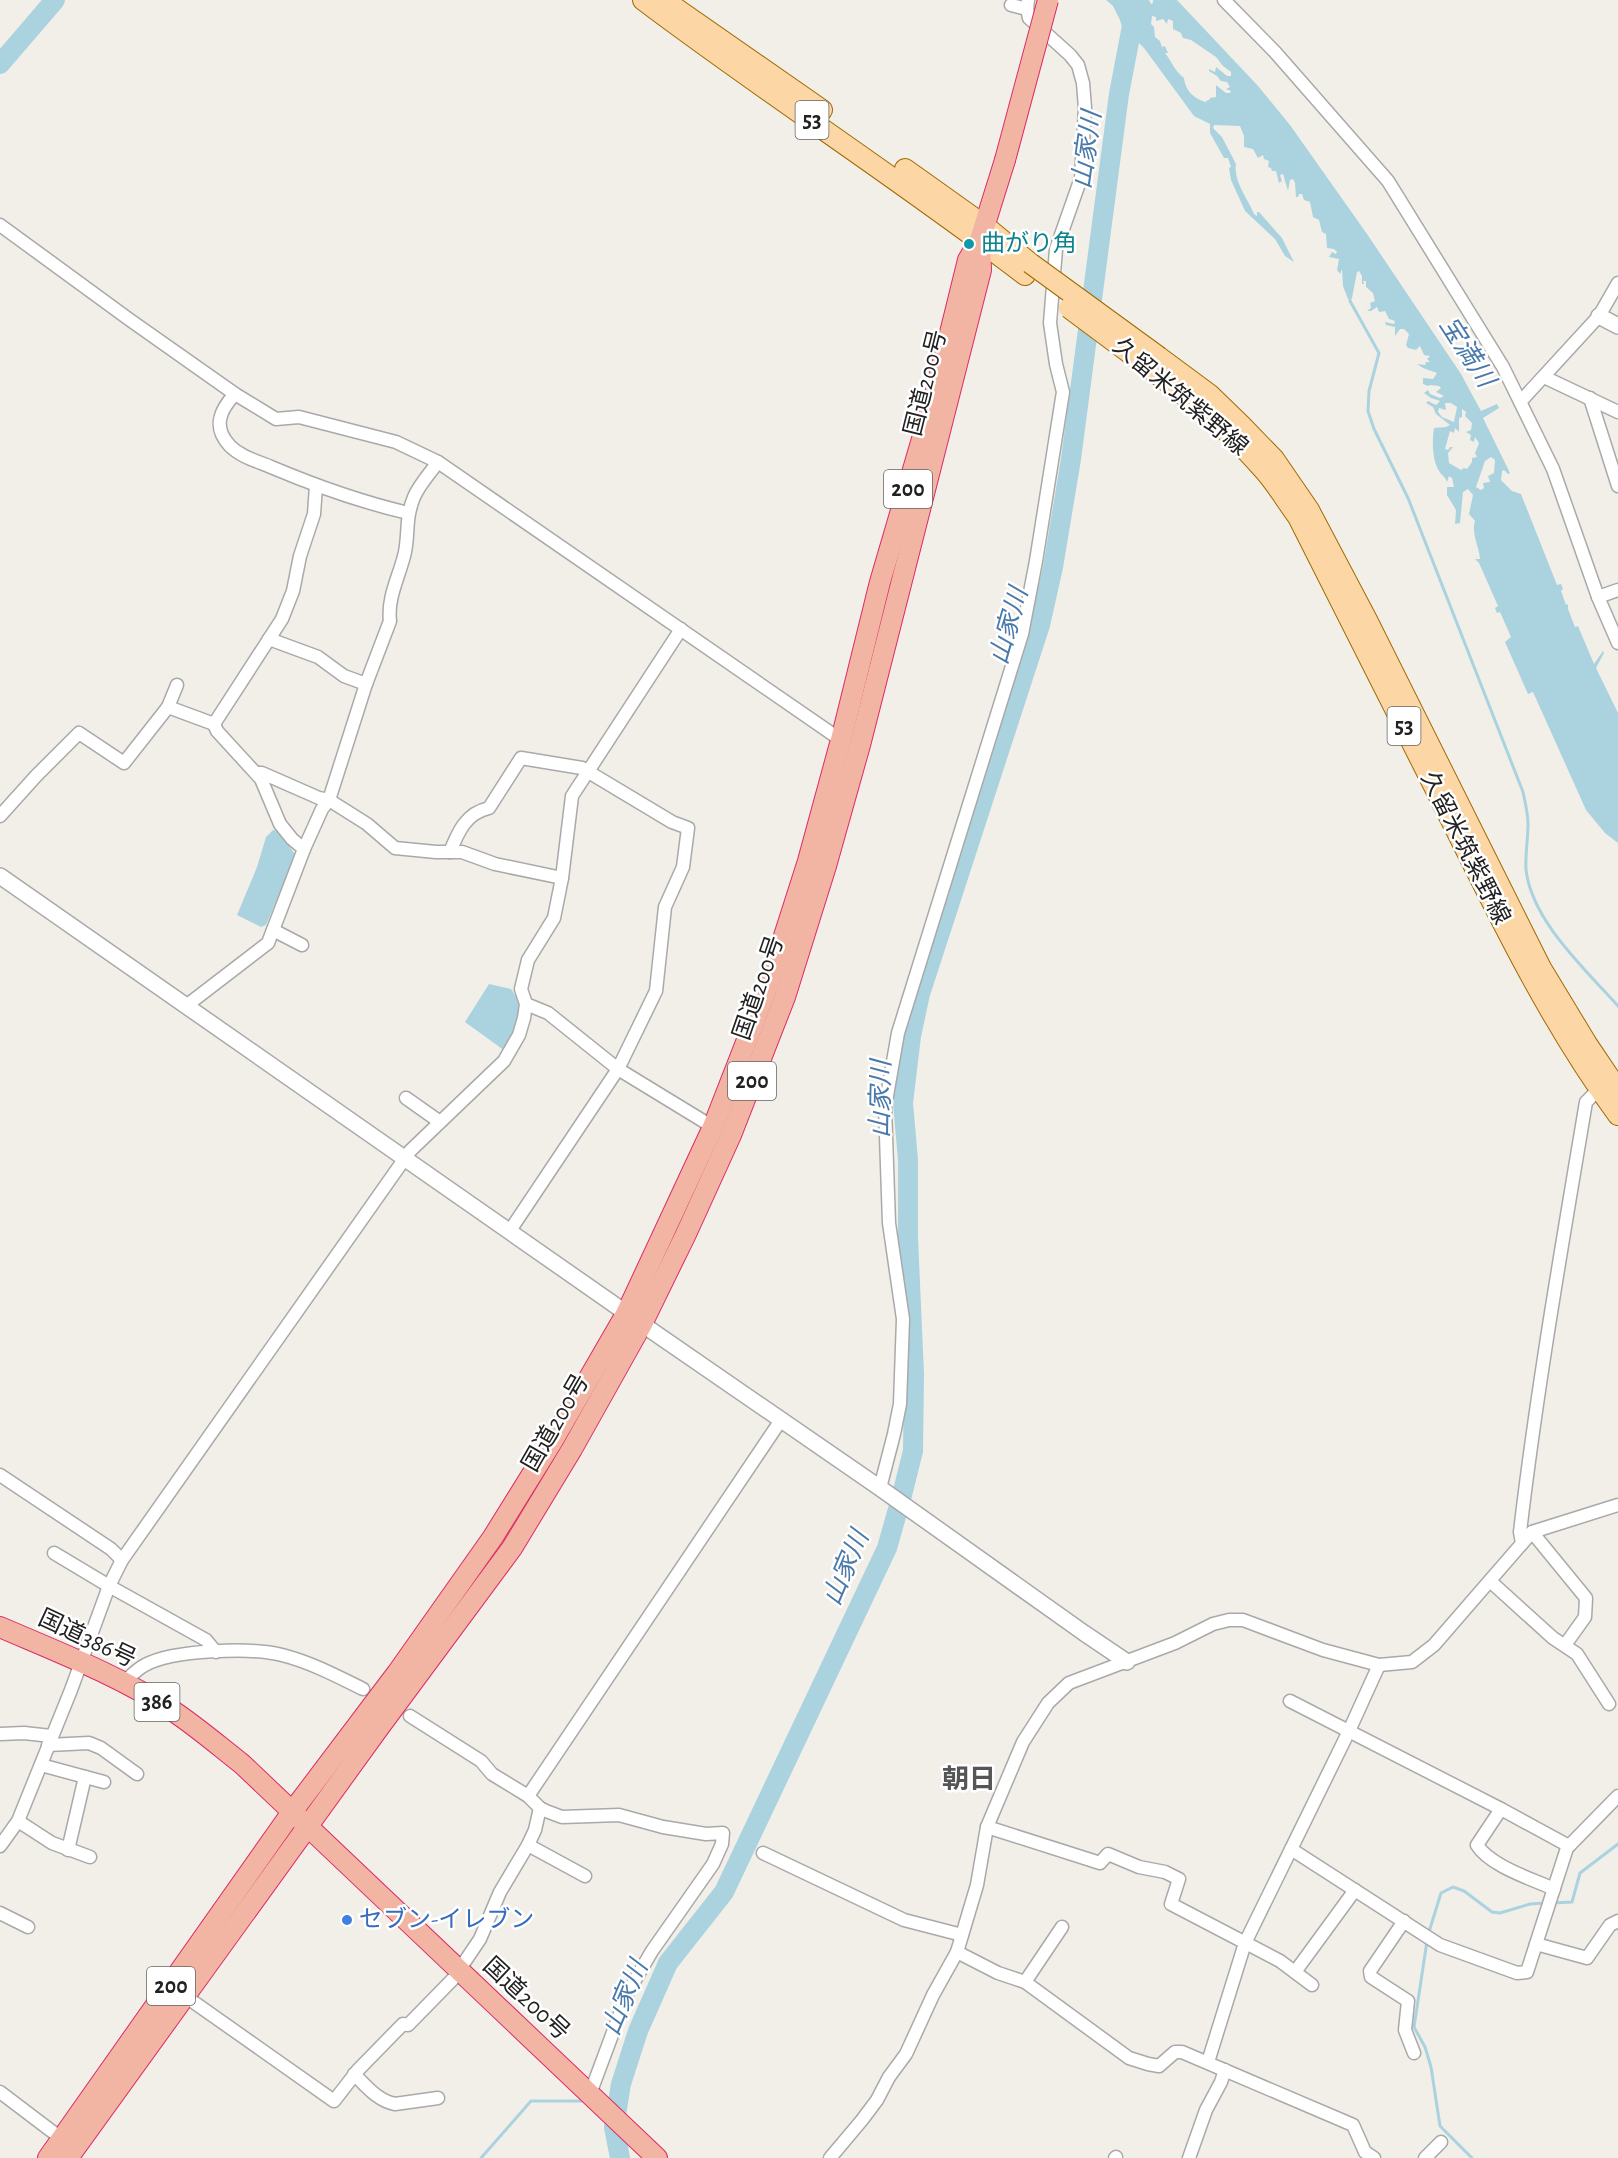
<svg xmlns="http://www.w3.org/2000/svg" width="1618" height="2158" font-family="'Alegreya Sans','Noto Sans JP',sans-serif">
  <rect width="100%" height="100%" fill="#f2efe9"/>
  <g fill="#aad3df" fill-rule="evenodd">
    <path d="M1106 0H1149L1151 4 1153 3V0H1177L1259 87 1290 125 1367 234 1461 374 1481 411 1497 404 1499 408 1483 418 1510 473 1508 474 1504 470 1502 471 1501 480 1512 491 1521 494 1557 585 1561 584 1563 589 1561 591 1566 605 1568 604V609L1575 627 1578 626 1594 664 1603 651 1604 653 1596 668 1618 713V843L1605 833 1586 810 1533 692 1528 694 1505 642 1511 637 1500 612 1497 613 1495 608 1498 606 1479 563 1475 559H1480C1479 546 1471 533 1475 521L1469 514 1473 495 1468 489 1463 492 1460 523 1455 524 1456 510 1447 495V487H1454L1452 478 1449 476 1447 482C1445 476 1442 476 1439 471 1432 460 1432 440 1434 428L1446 427 1450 425 1436 414 1433 407 1426 403 1428 401 1436 405 1440 401 1431 398 1424 393 1428 390 1430 394 1440 398 1444 396 1436 392 1441 388 1439 386 1430 385 1428 386 1423 384V378L1433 379 1437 373 1423 368 1417 364 1425 365 1426 362H1430L1427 359 1430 356 1424 355 1420 346 1416 350 1408 348 1406 345 1409 334 1404 329H1400L1395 336V327L1386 325 1385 322 1394 324 1395 321 1389 319 1385 311 1379 312 1377 307 1371 311H1367L1371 308 1370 303 1375 301 1373 293 1366 287V281H1363L1364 284H1362V276L1359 271 1357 272 1352 298 1348 299 1343 286 1342 269 1340 274 1337 270 1339 259 1329 257 1332 252 1336 254 1337 252 1334 249 1327 248 1326 234 1322 232 1319 220 1313 217 1310 202 1304 200 1302 194H1299L1298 197H1296L1295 183 1293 179 1290 180 1288 191 1283 174 1280 175 1282 181 1279 183 1276 171H1272L1271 168 1268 167 1269 161 1264 159 1263 155 1258 158 1253 149 1244 147V136L1240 126 1214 125 1213 128 1222 137 1236 164C1233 181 1248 199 1254 214L1257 216V212H1259L1282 238 1294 262 1285 256 1275 239 1245 211 1231 180 1229 168 1231 167 1228 158H1224L1210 133V124L1194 116 1144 48 1124 28 1113 6ZM1152 16 1156 17V21L1163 19 1167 24 1168 19 1173 21V29L1181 33 1183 38 1191 40 1216 57 1223 66 1231 72V76H1227L1216 67 1215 72 1209 69V71L1217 76 1221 81 1227 82 1230 87 1226 89 1231 91 1230 93H1226L1216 85V97L1210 98V99L1205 102C1193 98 1185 90 1184 78 1174 70 1172 62 1165 53H1168L1165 46 1162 47 1160 41 1155 37 1154 27 1151 24ZM1445 403H1451L1457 407 1454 422 1442 417 1438 412 1439 408 1446 410ZM1462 409 1466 412 1465 416 1472 423 1471 430 1466 432 1471 435 1470 440 1474 442 1475 437 1479 443 1475 453 1477 457 1472 458V462L1467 469 1464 468 1461 470 1449 463 1448 453 1453 447H1450L1448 450 1445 449 1450 431 1454 433 1455 428 1459 432V418L1462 417ZM1491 457 1495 460 1494 473 1488 476 1490 482 1483 483 1484 488 1481 490 1476 487 1485 461Z"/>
    <path d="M273 830 279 831 294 853V859L266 925 261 927 237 915 257 867 266 837Z"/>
    <path d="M489 984 511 989C526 1008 517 1031 505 1051L465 1022Z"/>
  </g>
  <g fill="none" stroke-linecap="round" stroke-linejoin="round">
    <g stroke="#aad3df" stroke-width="3">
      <path d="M1350 295V301L1379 353 1369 391 1368 411 1374 429 1408 498 1523 792C1525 802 1528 813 1528 824 1528 839 1525 855 1526 870 1532 921 1585 969 1618 1006"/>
      <path d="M1552 1903 1572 1902 1580 1873 1618 1844"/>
      <path d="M1428 1935 1441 1893 1453 1887 1464 1891 1492 1912 1500 1913 1530 1904 1545 1903"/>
      <path d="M1427 1941 1414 2027 1425 2047 1431 2067 1440 2126 1472 2158"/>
      <path d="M607 2101H618"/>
      <path d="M481 2158 531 2101H585"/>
    </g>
    <g stroke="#aad3df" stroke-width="20">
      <path d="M0 64 55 0"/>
      <path d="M620 2158 614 2127 621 2084 638 2031 668 1963 724 1892 887 1548 902 1495 913 1451 914 1374 908 1238V1160L903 1103 911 1036 920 994 1040 625 1053 567 1071 459 1119 94 1132 26 1125 0"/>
    </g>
    <defs>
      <g id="minor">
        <path d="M1224 0 1275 52 1388 181 1503 367 1553 469 1598 597 1618 643"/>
        <path d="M1011 5 1027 9"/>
        <path d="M0 225 130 320 235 394 276 419 299 417 396 442 438 462 841 740"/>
        <path d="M1544 377 1618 412"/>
        <path d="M235 394C220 410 212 427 230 446 241 457 257 461 271 467 316 486 361 502 408 513"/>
        <path d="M1590 398 1618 486"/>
        <path d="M1521 401 1599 316 1618 283"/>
        <path d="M1598 597 1618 590"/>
        <path d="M269 639 318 657 344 676 366 684"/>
        <path d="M168 707 177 685"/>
        <path d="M214 724 282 619 293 591 300 556 314 514 316 486"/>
        <path d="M256 773H262L319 798 329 800 367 824 395 848 436 852H462L495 864 562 878"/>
        <path d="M0 816 36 776 79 733 124 763 168 707 214 724 217 731 261 779 280 824 292 839 304 849"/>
        <path d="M450 852C458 832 466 813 489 808L521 758 582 768 672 822 688 828 683 867 665 907 656 991 618 1069 509 1232"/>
        <path d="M273 930 302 945"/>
        <path d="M526 1004 548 1013 618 1069 713 1127"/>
        <path d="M186 1006 268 943 304 849 322 809 329 800 366 684 390 621C387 597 400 575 405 552 409 532 405 519 414 497 419 485 430 473 438 462"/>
        <path d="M406 1098 440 1122"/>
        <path d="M0 1475 111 1549 122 1560"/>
        <path d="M880 1488 894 1434 900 1404 903 1319 889 1223 885 1107 898 1033 1022 634 1036 561 1063 392 1056 364 1050 323 1056 249 1081 178 1085 108 1083 83 1078 65 1070 55 1029 18 1027 9 1028 0"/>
        <path d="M1532 1532 1586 1598 1585 1617 1565 1645"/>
        <path d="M1522 1543 1520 1532C1537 1388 1562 1245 1586 1102L1599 1089"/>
        <path d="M54 1553 109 1586 206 1640 216 1652"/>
        <path d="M1490 1581 1553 1638 1577 1654 1609 1704"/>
        <path d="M123 1683C130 1677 137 1669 145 1665 172 1650 251 1647 282 1655 310 1662 337 1676 363 1689"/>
        <path d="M1290 1701 1501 1809 1477 1845C1490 1866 1532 1879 1554 1889"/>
        <path d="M410 1716 481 1761 492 1774 528 1796 540 1808 546 1811 562 1817 619 1815 663 1827 706 1834 723 1833 722 1844 713 1864 652 1951 628 1992 590 2094"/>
        <path d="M0 1734 24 1733 51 1736"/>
        <path d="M48 1745 89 1743 101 1748 137 1774"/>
        <path d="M41 1765 104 1782"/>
        <path d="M528 1796 781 1420"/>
        <path d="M1501 1809 1569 1846"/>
        <path d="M18 1821 52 1843 90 1857"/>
        <path d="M987 1827 1100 1863 1108 1854 1139 1867 1165 1872 1179 1879 1171 1904 1280 1961 1312 1985"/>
        <path d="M528 1845 585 1876"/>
        <path d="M0 1846 18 1821 71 1690 109 1586 122 1560 410 1151 504 1061 519 1035 524 1018 526 1004 521 989 528 960 554 918 562 878 572 796 681 629"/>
        <path d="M1291 1849 1440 1945 1517 1973 1527 1972 1567 1848 1618 1796"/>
        <path d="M68 1850 85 1777"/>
        <path d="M763 1853 904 1920 962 1935"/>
        <path d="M0 1913 28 1927"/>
        <path d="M1404 1921 1370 1971 1371 1977 1408 2001 1405 2030 1414 2053"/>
        <path d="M1536 1944 1587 1958 1610 1925 1618 1921"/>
        <path d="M957 1952 998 1973 1025 1982 1129 2058 1148 2064 1159 2066 1175 2052H1182L1353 2125 1365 2152 1374 2158"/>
        <path d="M1295 1972 1355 1890"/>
        <path d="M1025 1982 1062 1927"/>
        <path d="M185 1996 334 2101 358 2070 403 2024 408 2025 453 1979 480 1939 500 1892 528 1845 535 1830 540 1808"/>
        <path d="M1208 2062 1245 1943 1349 1731 1379 1665"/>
        <path d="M354 2074C366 2086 378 2101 395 2104L438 2098"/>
        <path d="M0 2092 62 2139"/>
        <path d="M830 2158 862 2120 877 2100 889 2077 906 2054 933 1995 957 1952 977 1885 987 1827 1023 1742 1048 1703 1069 1683 1175 1643 1213 1624 1229 1620H1243L1323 1650 1379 1665 1412 1662 1434 1645 1532 1532 1618 1505"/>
        <path d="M1115 2158 1116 2157"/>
        <path d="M1189 2158 1206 2110 1221 2082 1225 2070"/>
        <path d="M1425 2158 1441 2142"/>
      </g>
      <g id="tertiary">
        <path d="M1599 316 1618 326"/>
        <path d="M0 876 642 1324 880 1488 1084 1633 1127 1662"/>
      </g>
      <g id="primary">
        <path d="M643 0C769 95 901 180 1025 275"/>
        <path d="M664 0 822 110"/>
        <path d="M905 169 985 226 1030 263"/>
        <path d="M1159 357 1209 394 1242 426 1274 459 1309 510 1367 620 1541 968 1587 1044 1618 1090"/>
        <path d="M1151 369C1191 400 1229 430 1262 468 1276 483 1286 501 1298 517 1350 618 1401 720 1452 822 1502 922 1551 1024 1618 1115"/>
      </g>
      <g id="trunk">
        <path d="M0 1627C58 1652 120 1676 173 1711 197 1727 219 1746 242 1764L657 2158"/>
        <path d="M48 2158 292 1812 397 1673 493 1537 552 1442 626 1314 713 1127 768 986 808 861 841 740 880 582 934 398 968 260 980 240 1005 160"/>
        <path d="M68 2158 378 1729 512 1548 572 1449 642 1324 686 1234 731 1135 785 997 826 866 860 745 981 270 980 240"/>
      </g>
    </defs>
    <use href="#minor" stroke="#a9a9a9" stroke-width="15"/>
    <use href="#tertiary" stroke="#a9a9a9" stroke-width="18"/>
    <use href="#primary" stroke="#a06b00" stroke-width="22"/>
    <use href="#trunk" stroke="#dc2a67" stroke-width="22"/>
    <use href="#minor" stroke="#fff" stroke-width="12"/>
    <use href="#tertiary" stroke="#fff" stroke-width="15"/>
    <use href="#primary" stroke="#fcd6a4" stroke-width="20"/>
    <use href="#trunk" stroke="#f2b4a3" stroke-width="20"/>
    <defs>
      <g id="primary-bridge">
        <path d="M1030 263 1159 357"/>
        <path d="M1069 308 1151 369"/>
      </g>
      <path id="trunk-bridge" d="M1005 160 1048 0"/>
    </defs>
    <use href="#primary-bridge" stroke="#a06b00" stroke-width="22" stroke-linecap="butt"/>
    <use href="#trunk-bridge" stroke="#dc2a67" stroke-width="22" stroke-linecap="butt"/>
    <use href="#primary-bridge" stroke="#fcd6a4" stroke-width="20"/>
    <use href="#trunk-bridge" stroke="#f2b4a3" stroke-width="20"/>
  </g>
  <circle fill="#0f9aa8" stroke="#fff" stroke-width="2" cx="969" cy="244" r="6"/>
  <circle fill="#3f7fe0" stroke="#fff" stroke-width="2" cx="347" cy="1920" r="6"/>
  <g text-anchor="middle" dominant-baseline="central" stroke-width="5" stroke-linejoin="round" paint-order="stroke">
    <g fill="#fff" stroke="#646464" stroke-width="1.5">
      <rect x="795.5" y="101" width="33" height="38" rx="4.5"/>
      <rect x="884" y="470" width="48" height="38" rx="4.5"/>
      <rect x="1387.5" y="707" width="33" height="38" rx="4.5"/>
      <rect x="728" y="1062" width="48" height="38" rx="4.5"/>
      <rect x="134.5" y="1683" width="45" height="38" rx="4.5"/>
      <rect x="147" y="1967" width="48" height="38" rx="4.5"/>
    </g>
    <g font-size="22" font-weight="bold" fill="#222">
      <text x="812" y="120">53</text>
      <text x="908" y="489">200</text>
      <text x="1404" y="726">53</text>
      <text x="752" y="1081">200</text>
      <text x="157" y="1702">386</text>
      <text x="171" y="1986">200</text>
    </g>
    <g font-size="24" fill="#0d838f" stroke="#fff" text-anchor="start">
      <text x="981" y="244">曲がり角</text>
    </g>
    <g font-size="24" fill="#222" stroke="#fff">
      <text transform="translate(926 383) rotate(-76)">国道200号</text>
      <text transform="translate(1180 397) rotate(40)">久留米筑紫野線</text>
      <text transform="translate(1465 848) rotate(63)">久留米筑紫野線</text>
      <text transform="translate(759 988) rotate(-71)">国道200号</text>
      <text transform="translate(556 1423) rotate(-60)">国道200号</text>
      <text transform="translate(87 1639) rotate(25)">国道386号</text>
      <text transform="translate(526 1999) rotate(43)">国道200号</text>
    </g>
    <g font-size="24" fill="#366cbe" stroke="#fff" text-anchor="start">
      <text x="359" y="1920">セブン-イレブン</text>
    </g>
    <g font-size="26" font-style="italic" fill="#4a7aab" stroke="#fff">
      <text transform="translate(1087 150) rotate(-82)">山家川</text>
      <text transform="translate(1467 352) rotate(57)">宝満川</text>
      <text transform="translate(1009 626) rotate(-74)">山家川</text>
      <text transform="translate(881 1099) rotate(-89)">山家川</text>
      <text transform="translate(846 1568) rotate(-67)">山家川</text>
      <text transform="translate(625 1998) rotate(-67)">山家川</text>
    </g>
    <g font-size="27" font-weight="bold" fill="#555" stroke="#fff">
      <text x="969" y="1779">朝日</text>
    </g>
  </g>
</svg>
